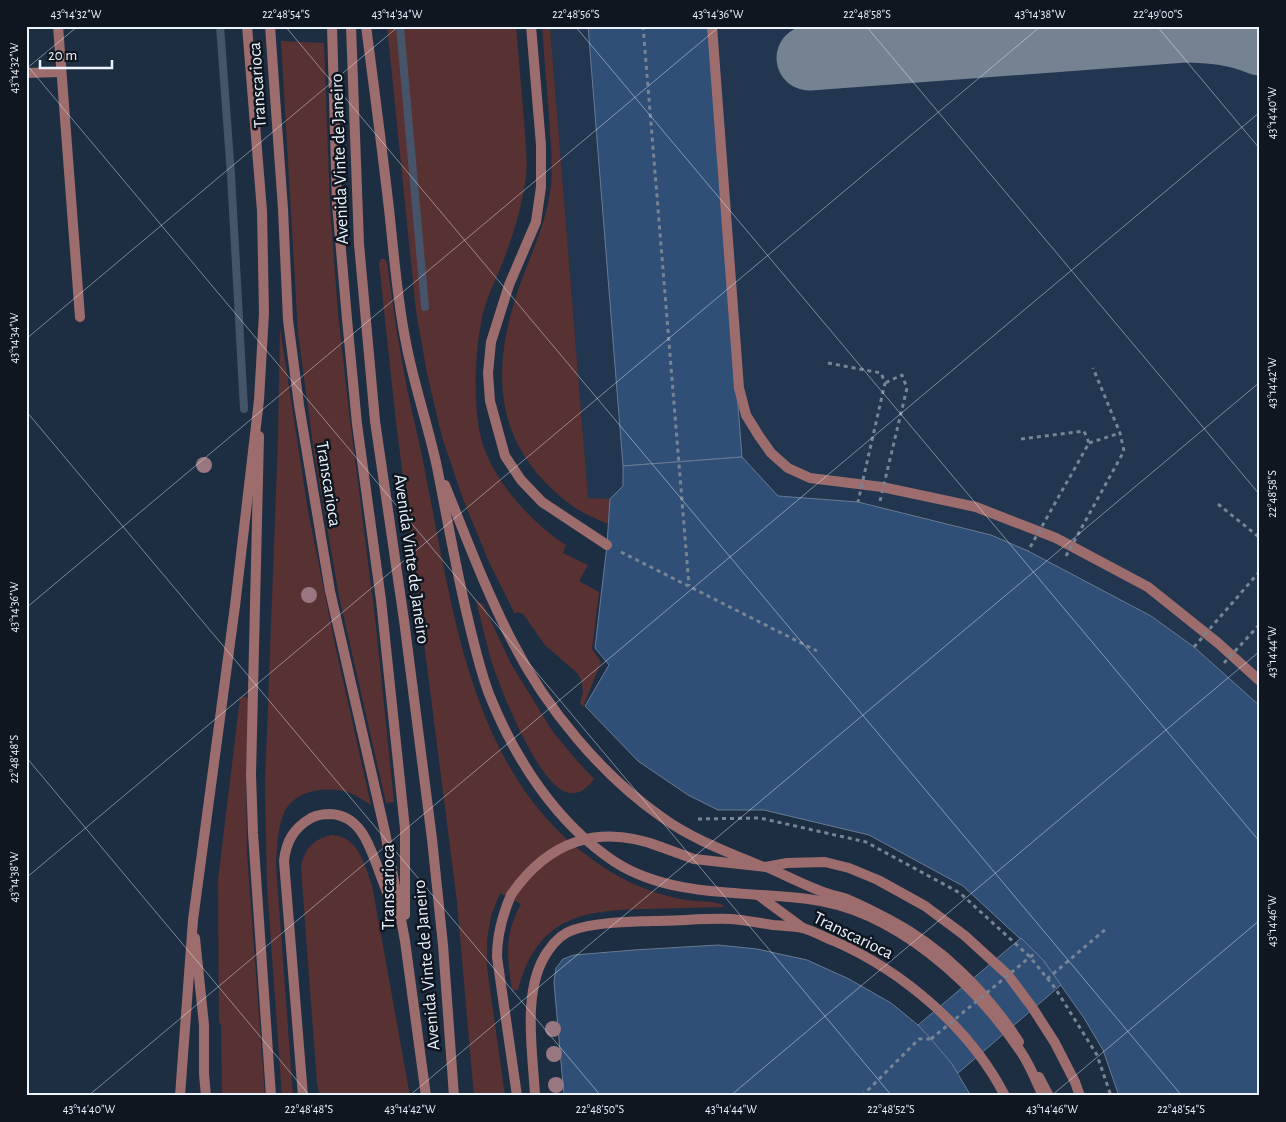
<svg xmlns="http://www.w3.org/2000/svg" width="1286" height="1122" font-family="'Alegreya Sans',sans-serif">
  <rect width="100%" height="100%" fill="#1e2e42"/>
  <path fill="#223650" d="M550 26H1260V1096H1119L1103 1050 1084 1018 1043 960 1021 938 963 886 869 835 764 810H718L688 795 638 761 585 706 609 665 595 648 607 545 610 499H588Z"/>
  <g fill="#583133">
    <path d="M387 26H516C519 58 521 89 524 120 525 139 528 159 526 177 522 207 513 236 502 264 497 277 490 290 486 303 475 336 472 403 481 438 490 477 532 524 566 545L563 553 588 565 579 581 599 592 592 649 601 662 583 707 580 703 583 692 582 682 578 674 545 645 523 614 517 612 515 614 489 562 463 499 442 437 427 373 416 311Z"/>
    <path d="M542 26H550L588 498 610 499 608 524C597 519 584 514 574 507 501 454 489 386 514 303 524 268 542 236 549 199 554 172 551 145 549 117 547 87 544 56 542 26Z"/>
    <path d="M281 41 324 43 330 206 338 313 349 412 375 617 394 802 386 803 339 596 314 452 298 333Z"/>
    <path d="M381 259H384L387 262C392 299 397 336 404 372 410 407 420 442 426 477 453 610 471 771 589 857 618 879 650 894 686 900 698 902 714 900 725 906L723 907C698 908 672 908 647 909 580 910 537 918 518 990H512C507 956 504 935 521 904L500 893 491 916 487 940V967L505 1096H474L457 902 396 422 379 263Z"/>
    <path d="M280 328 308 511 336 649 371 805C364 801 358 796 350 793 328 785 292 790 283 815 277 831 277 849 276 866L293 1096H282L267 886 265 785 278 440Z"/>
    <path d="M476 601 483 604 511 664 553 732 578 762 594 779C588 787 580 795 569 793 539 788 500 688 491 660 486 641 481 620 476 601Z"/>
    <path d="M242 697H246L249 700 246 775 247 853 265 1096H222L221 1024 219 1023 218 880 240 698Z"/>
    <path d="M332 835C359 837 364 864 372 885L410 1096H320L317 1083 301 868C304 849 313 839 332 835Z"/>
  </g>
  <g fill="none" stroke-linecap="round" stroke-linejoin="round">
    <g stroke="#46546a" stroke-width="8">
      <path d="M220 26 231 175 244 409"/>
      <path d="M400 26 425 307"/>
    </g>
    <path stroke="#748292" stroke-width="65" d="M809 58 1184 30C1209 30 1237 33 1260 43"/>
  </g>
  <g fill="#2f4f77" stroke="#687a92">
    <path d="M588 26H708L742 457 623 466Z"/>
    <path d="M742 457 778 496 858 502 991 535 1028 551 1151 616 1194 647 1260 706V1096H1119L1103 1050 1084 1018 1043 960 963 886 869 835 764 810H718L688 795 638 761 585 706 609 665 595 648 607 545 610 499 623 486V466Z"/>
    <path d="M1021 938 1043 960 1061 985 958 1073 918 1025Z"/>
    <path d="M718 945 757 949 807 960 849 979 891 1003 918 1025 931 1039 952 1064 971 1096H564L554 982 556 968 563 959 574 955 634 950Z"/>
  </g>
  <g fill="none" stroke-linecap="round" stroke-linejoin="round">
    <g stroke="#778494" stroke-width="3" stroke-dasharray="4 4" stroke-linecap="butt">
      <path d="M643 26 689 586"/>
      <path d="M1089 443 1120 433"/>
      <path d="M1218 504 1260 538"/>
      <path d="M621 552 817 651"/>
      <path d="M698 819 760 818 866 842 960 893 1030 957 1055 988 1097 1055 1111 1096"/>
      <path d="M1030 957 1036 953"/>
      <path d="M1047 979 1107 928"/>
      <path d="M862 1096 919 1039H931"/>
    </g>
    <g stroke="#9d6d6e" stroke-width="10">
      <path d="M270 26 283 209 288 320 299 405 330 591 385 832 405 941 426 1096"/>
      <path d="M332 26 337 204 347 319 357 424 381 600 405 829V915"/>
      <path d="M531 26 541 145V187L536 222 509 285 491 342 488 373 490 401 505 456 521 480 542 502 607 545"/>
      <path d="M712 26 739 388 746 415 759 436 771 453 788 468 810 478 882 487 976 507 1056 538 1148 587 1218 643 1260 681"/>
      <path d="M26 73 61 72"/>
      <path d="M766 867C783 874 800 883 818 890 827 894 837 896 847 899 861 905 875 912 888 919 942 947 987 992 1019 1042"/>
      <path d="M758 895 803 928"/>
      <path d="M1039 1077 1049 1096"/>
      <path d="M303 1096 284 861C286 841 294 828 311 818 317 815 324 814 330 814 361 815 370 847 379 871 384 885 390 899 395 914"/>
      <path d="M535 1096C533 1052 521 989 548 951 554 942 563 933 573 930 596 922 628 922 652 921 678 921 705 918 731 919 745 920 759 923 773 925 783 926 793 926 803 928 813 931 824 937 834 941 903 971 971 1029 1005 1096"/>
    </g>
    <g stroke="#9d6d6e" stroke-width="10">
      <path d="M58 26 80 317"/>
      <path d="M366 26C374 87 382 148 389 209 394 254 397 299 406 343 414 385 428 425 437 467 447 518 456 569 468 619 474 644 480 670 489 694 515 759 556 823 615 862 671 898 745 891 808 899 894 909 974 982 1021 1052 1030 1065 1036 1081 1043 1096"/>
      <path d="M259 436 251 775 253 833 271 1096"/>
      <path d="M445 485C466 537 486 591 512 641 546 708 601 775 663 818 692 839 728 852 761 866"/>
      <path d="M661 847 694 859 766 867 787 863 825 862 849 868 878 880 925 906 964 935 1008 975 1032 1007 1055 1043 1075 1082 1080 1096"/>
      <path d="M511 895C502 916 497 934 497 957L517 1096"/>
      <path d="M195 938 204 1025V1074L206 1096"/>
    </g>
    <g stroke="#9d6d6e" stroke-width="10">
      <path d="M351 26 359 244 375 421 404 620 432 839 443 945 454 1096"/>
      <path d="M180 1096 193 920 235 606 259 400 264 313 262 211 247 26"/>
    </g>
    <g stroke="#778494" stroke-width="3" stroke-dasharray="4 4" stroke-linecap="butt">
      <path d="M828 363 881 373 885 383 858 502"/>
      <path d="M1021 439 1084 431 1089 443 1028 551"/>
      <path d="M880 501 907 388 902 375 885 383"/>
      <path d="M1066 556 1124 451 1120 433 1093 368"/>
      <path d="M1194 647 1260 571"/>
      <path d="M1224 663 1260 624"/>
      <path d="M931 1039 1030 957"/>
    </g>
    <path stroke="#9d6d6e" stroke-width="10" d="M511 895C548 841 599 823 661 847"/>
  </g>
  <g fill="#987780">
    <circle cx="204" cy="465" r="8"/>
    <circle cx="309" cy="595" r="8"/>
    <circle cx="553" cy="1029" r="8"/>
    <circle cx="554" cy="1054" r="8"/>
    <circle cx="556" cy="1085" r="8"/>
  </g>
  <path fill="none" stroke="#eaf3fe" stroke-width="1" stroke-opacity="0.45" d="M285 26 1182 1096M575 26 1260 842M866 26 1260 495M1157 26 1260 149M26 64 892 1096M26 69 78 26M26 339 399 26M26 411 601 1096M26 608 720 26M26 757 310 1096M26 878 1041 26M88 1096 1260 112M409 1096 1260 382M730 1096 1260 651M1051 1096 1260 920"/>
  <g text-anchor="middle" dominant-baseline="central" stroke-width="5" stroke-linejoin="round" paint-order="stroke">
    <g font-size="18" fill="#eaf3fe" stroke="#0f161f">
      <text transform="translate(258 85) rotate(-94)">Transcarioca</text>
      <text transform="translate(340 159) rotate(-92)">Avenida Vinte de Janeiro</text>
      <text transform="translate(328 484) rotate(81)">Transcarioca</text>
      <text transform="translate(411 559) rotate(82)">Avenida Vinte de Janeiro</text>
      <text transform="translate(389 887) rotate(-90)">Transcarioca</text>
      <text transform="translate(853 936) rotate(26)">Transcarioca</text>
      <text transform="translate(427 965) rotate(-95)">Avenida Vinte de Janeiro</text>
    </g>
  </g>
  <rect width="1286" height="1122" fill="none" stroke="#0f161f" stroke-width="55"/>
  <path d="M40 60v8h72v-8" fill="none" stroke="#eaf3fe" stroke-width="2.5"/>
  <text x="48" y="60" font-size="15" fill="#eaf3fe" stroke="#0f161f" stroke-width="4" paint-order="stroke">20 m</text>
  <rect x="28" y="28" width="1230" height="1066" fill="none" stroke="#eaf3fe" stroke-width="2"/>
  <g font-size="12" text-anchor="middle" fill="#eaf3fe">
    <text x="76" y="18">43°14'32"W</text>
    <text x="286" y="18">22°48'54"S</text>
    <text x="397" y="18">43°14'34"W</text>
    <text x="576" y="18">22°48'56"S</text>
    <text x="718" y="18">43°14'36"W</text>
    <text x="867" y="18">22°48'58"S</text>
    <text x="1040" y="18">43°14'38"W</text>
    <text x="1158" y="18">22°49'00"S</text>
    <text transform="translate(14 68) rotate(-90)" y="4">43°14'32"W</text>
    <text transform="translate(1272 113) rotate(-90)" y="4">43°14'40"W</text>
    <text transform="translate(14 338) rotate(-90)" y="4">43°14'34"W</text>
    <text transform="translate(1272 383) rotate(-90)" y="4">43°14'42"W</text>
    <text transform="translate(1272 494) rotate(-90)" y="4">22°48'58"S</text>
    <text transform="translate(14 607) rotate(-90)" y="4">43°14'36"W</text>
    <text transform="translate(1272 652) rotate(-90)" y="4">43°14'44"W</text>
    <text transform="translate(14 759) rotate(-90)" y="4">22°48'48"S</text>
    <text transform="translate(14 877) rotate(-90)" y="4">43°14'38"W</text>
    <text transform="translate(1272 921) rotate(-90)" y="4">43°14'46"W</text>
    <text x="89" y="1113">43°14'40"W</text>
    <text x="309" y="1113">22°48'48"S</text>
    <text x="410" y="1113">43°14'42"W</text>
    <text x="600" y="1113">22°48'50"S</text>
    <text x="731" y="1113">43°14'44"W</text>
    <text x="891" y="1113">22°48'52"S</text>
    <text x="1052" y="1113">43°14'46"W</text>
    <text x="1181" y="1113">22°48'54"S</text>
  </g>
</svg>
